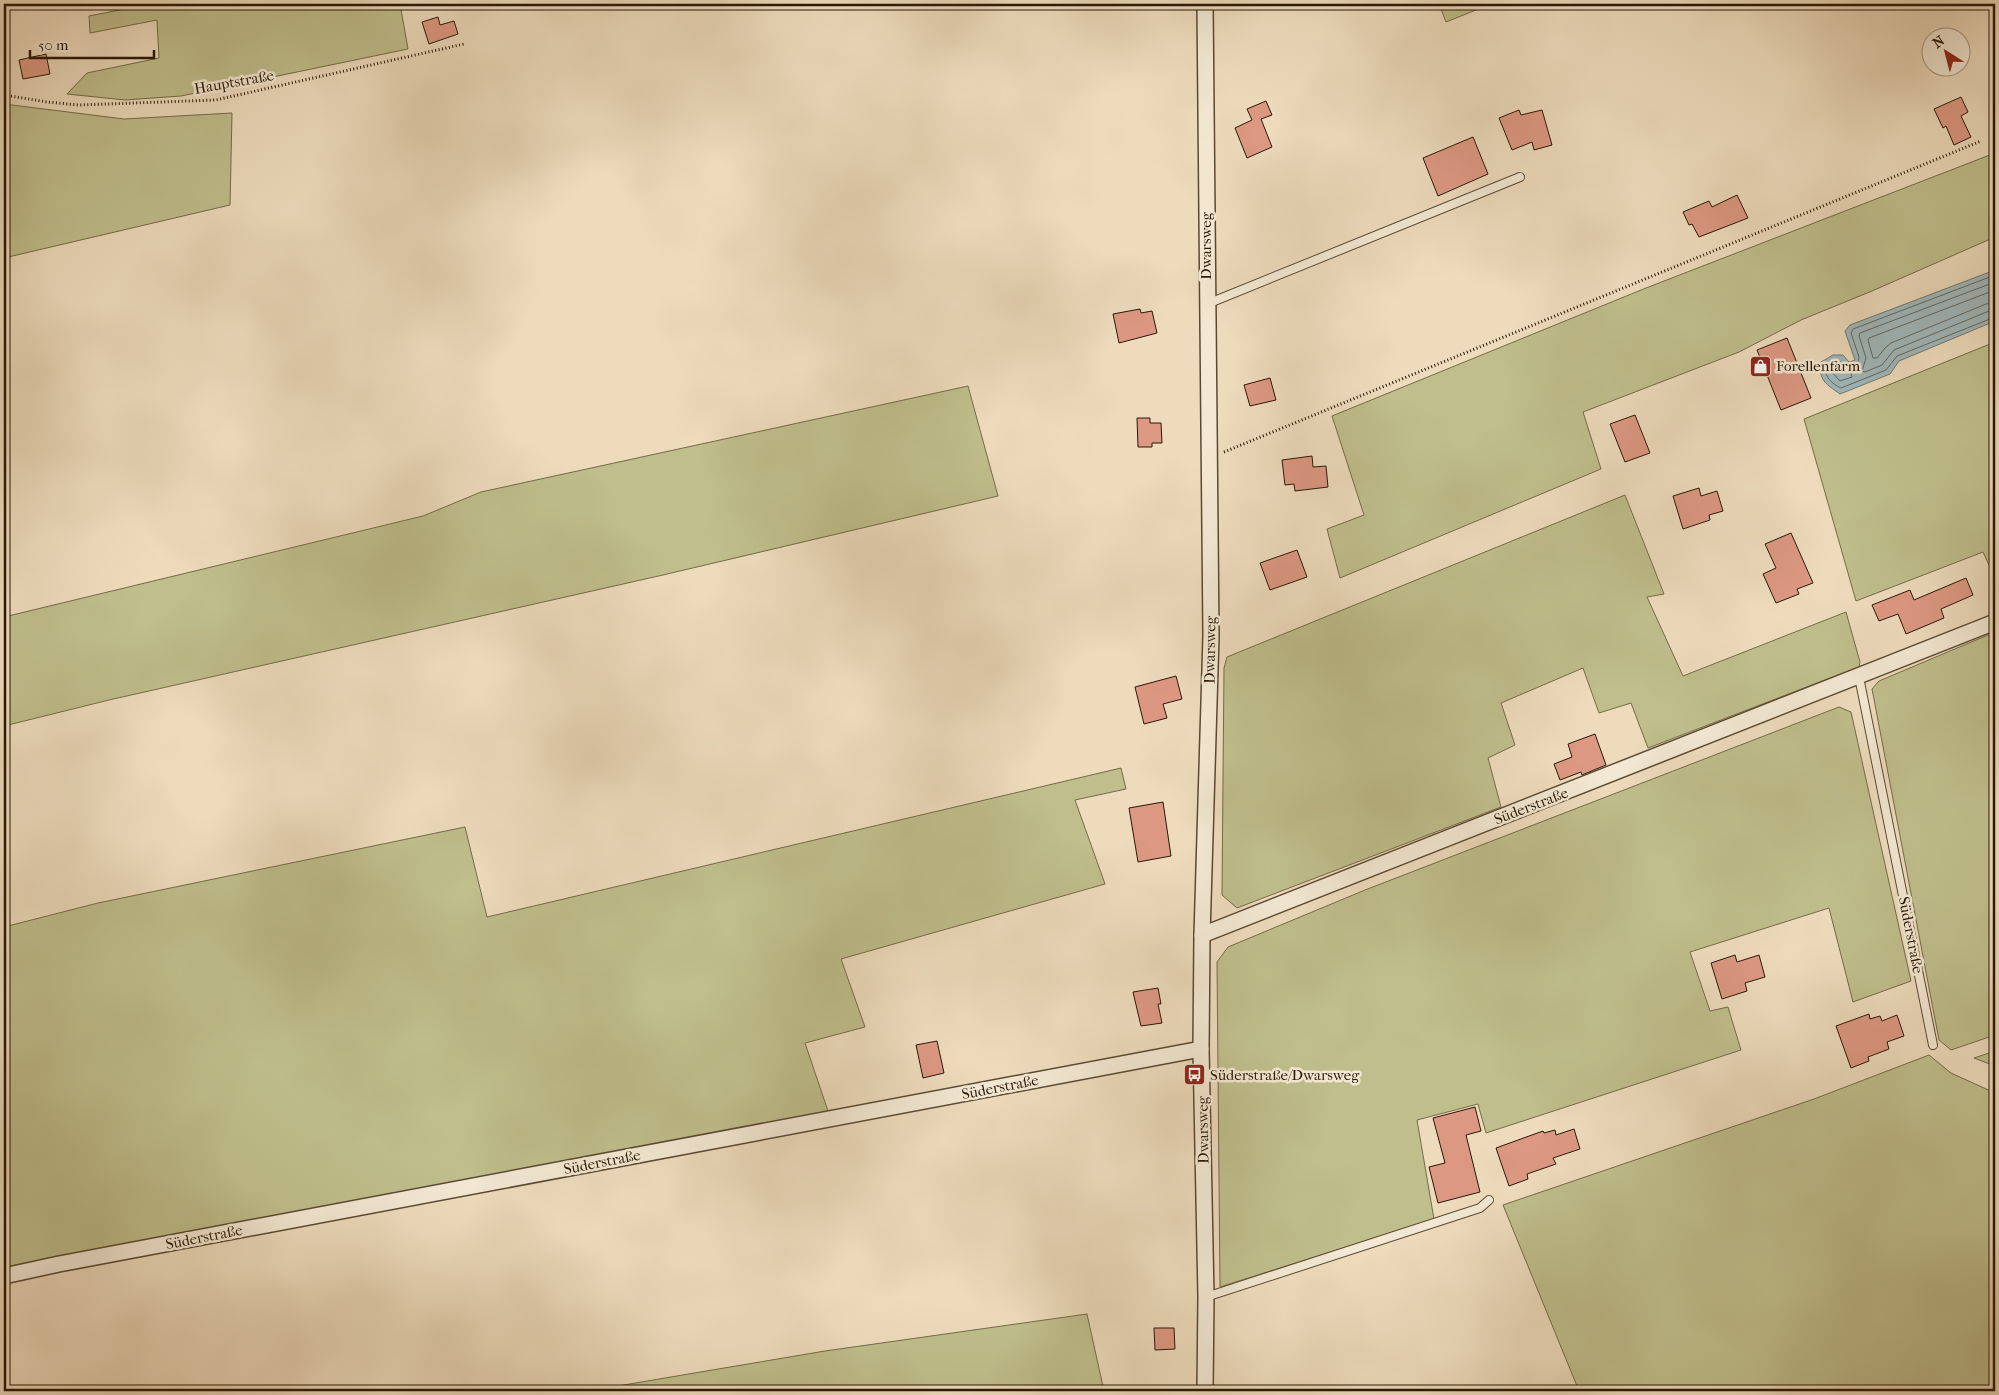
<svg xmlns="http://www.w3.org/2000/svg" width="1999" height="1395" font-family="'IM FELL French Canon',serif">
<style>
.green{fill:#bfbe8c;stroke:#746b48}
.water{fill:#a0b8bd;stroke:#707873}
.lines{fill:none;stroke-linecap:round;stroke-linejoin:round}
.shore{stroke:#646860;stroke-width:1}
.building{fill:#dd9883;stroke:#291804}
.lane-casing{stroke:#5a4932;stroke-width:10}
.street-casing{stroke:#5a4932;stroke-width:18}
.path{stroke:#291804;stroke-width:3;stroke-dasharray:1 2.5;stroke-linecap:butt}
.lane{stroke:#f3e8d3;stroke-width:8}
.street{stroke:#f3e8d3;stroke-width:15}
.labels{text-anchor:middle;stroke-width:5;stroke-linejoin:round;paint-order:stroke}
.street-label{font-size:15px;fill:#291804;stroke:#f3e8d3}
.poi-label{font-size:15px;fill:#291804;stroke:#f3e8d3;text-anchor:start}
</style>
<rect width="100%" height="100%" fill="#eddbbc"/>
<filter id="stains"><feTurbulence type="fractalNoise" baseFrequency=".004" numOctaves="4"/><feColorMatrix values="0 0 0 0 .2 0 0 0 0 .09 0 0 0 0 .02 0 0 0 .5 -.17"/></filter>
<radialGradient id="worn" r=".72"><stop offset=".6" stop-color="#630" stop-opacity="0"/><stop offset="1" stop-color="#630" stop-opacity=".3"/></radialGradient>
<g class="green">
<polygon points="150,4 400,4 408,49 181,96 125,100 67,94 87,73 159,58 157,20 90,33 89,16"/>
<polygon points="1439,4 1491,4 1446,22"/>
<polygon points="4,104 124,119 232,113 230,205 4,258"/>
<polygon points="1995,153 1995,237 1872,291 1801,320 1739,352 1583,412 1601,469 1340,578 1327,529 1364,515 1332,416 1646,288"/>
<polygon points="1995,342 1995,578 1983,552 1856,601 1804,419"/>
<polygon points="968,386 998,496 663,575 109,700 4,726 4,617 423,516 481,492"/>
<polygon points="1625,495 1664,594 1647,597 1683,676 1846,612 1860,662 1859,667 1648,748 1631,703 1599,713 1583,668 1501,703 1515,745 1488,758 1501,807 1237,908 1222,895 1224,668 1227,657"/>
<polygon points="1995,632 1995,1035 1951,1050 1939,1040 1872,689 1879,681"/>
<polygon points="1839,707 1851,712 1911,981 1853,1002 1829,908 1690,952 1710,1011 1728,1007 1741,1050 1486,1133 1478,1104 1417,1120 1434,1219 1220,1287 1217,962 1228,947 1365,890"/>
<polygon points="1121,768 1126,789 1075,800 1105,884 841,959 865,1027 805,1043 829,1114 4,1270 4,927 98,903 465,827 487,917"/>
<polygon points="1995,1051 1995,1066 1974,1058"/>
<polygon points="1929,1055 1951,1073 1995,1093 1995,1391 1579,1391 1503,1205 1814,1099"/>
<polygon points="1087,1314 1104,1391 588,1391 825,1351"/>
</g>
<path class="water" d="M1995,270v51l-96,40 -9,13 -50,20c-14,-10 -22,-14 -19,-32l12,-7h10l6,7 6,-2 -10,-29 5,-6z"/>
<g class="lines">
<g class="shore">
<path d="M1995,275l-142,54 -2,4 8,24 -1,6 -9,4c-12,-5 -9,-11 -23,-2 -3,11 6,19 15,23l45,-18 11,-14 98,-39"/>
<polyline points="1995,282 1860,333 1859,336 1866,358 1862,371 1865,372 1882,365 1894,350 1989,311 1995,310"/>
<polyline points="1995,290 1869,338 1868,340 1873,358 1877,358 1885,348 1891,343 1986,304 1995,303"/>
<polygon points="1837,366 1844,371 1851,373 1852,377 1840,381 1831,371 1832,368"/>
</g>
</g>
<g class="building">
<polygon points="438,17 440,25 454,21 458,34 429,44 422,22"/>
<polygon points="46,54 50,74 23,79 19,60"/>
<polygon points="1961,97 1968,112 1961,116 1971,137 1954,145 1946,126 1943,128 1934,109"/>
<polygon points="1266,101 1272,115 1261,119 1272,147 1247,158 1235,128 1252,120 1247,109"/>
<polygon points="1519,110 1521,115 1542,110 1552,145 1534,150 1532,142 1512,150 1499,118"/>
<polygon points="1473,137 1488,174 1438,196 1423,158"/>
<polygon points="1737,195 1748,218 1699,237 1692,224 1689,225 1683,212 1709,201 1712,207"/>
<polygon points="1140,309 1141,313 1152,311 1157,333 1119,343 1113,314"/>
<polygon points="1787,338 1811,398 1781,410 1757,350"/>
<polygon points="1270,378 1276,400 1250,406 1244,385"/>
<polygon points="1635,415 1650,453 1625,462 1610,424"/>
<polygon points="1137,418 1150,418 1150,423 1161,423 1162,443 1152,443 1152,447 1138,447"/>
<polygon points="1312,456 1313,467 1326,466 1328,487 1295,491 1294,484 1285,485 1282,460"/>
<polygon points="1699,488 1701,496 1717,491 1723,511 1709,515 1710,520 1683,529 1673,496"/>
<polygon points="1791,533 1813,583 1797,589 1799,594 1776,603 1763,574 1776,568 1765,544"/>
<polygon points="1297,550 1307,577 1270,590 1260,563"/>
<polygon points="1966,578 1973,595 1941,609 1944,618 1906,634 1898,614 1879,621 1872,605 1910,590 1914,600"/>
<polygon points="1176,676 1182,699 1163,704 1167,718 1144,724 1135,687"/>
<polygon points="1595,734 1606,765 1582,775 1581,772 1560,780 1554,764 1572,757 1568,744"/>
<polygon points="1163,802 1171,856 1138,862 1129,808"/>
<polygon points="1735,955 1737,962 1759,955 1765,977 1745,983 1747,991 1722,999 1711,963"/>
<polygon points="1158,988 1161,1004 1158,1004 1162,1023 1141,1026 1133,992"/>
<polygon points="1869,1014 1870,1019 1880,1016 1882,1021 1897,1015 1904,1036 1887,1042 1889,1049 1868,1057 1869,1061 1851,1068 1836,1026"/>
<polygon points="937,1041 944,1073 923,1078 916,1045"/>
<polygon points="1475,1107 1481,1131 1466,1135 1480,1192 1438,1203 1429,1167 1445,1163 1433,1118"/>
<polygon points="1574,1129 1580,1149 1553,1158 1556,1164 1527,1174 1528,1179 1509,1186 1496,1148 1543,1131 1544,1133 1555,1130 1556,1135"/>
<polygon points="1154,1328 1174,1328 1175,1349 1155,1350"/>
</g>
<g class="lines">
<defs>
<g id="lane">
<polyline points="1207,304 1520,177"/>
<polyline points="1859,677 1933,1045"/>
<polyline points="1206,1297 1480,1208 1489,1200"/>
</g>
<g id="street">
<polyline points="1205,4 1211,636 1202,935 1201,1049 1206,1297 1205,1391"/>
<polyline points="1202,935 1995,622"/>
<polyline points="4,1276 59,1264 1201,1049"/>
</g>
</defs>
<use href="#lane" class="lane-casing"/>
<use href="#street" class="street-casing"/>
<g class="path">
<polyline points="4,95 47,102 79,105 216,100 464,44"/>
<polyline points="1224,452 1981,141"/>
</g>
<use href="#lane" class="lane"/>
<use href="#street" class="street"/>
</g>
<defs>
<symbol id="shop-square" viewBox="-11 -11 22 22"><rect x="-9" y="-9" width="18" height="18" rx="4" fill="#8f2418" stroke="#f3e8d3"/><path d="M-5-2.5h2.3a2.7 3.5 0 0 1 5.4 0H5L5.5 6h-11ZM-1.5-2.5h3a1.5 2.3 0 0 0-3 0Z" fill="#fff"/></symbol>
<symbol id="bus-square" viewBox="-11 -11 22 22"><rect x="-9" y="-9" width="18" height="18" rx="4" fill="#8f2418" stroke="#f3e8d3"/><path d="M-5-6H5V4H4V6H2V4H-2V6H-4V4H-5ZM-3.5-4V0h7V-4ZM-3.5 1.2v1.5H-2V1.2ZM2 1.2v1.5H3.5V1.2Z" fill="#fff"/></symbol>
</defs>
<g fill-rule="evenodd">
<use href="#shop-square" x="1748" y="354" width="25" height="25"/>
<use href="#bus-square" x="1182" y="1062" width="25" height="25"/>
</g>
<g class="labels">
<g class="street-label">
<text transform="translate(234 82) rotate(-10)" y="5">Hauptstraße</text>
<text transform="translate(1206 246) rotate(-90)" y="5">Dwarsweg</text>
<text transform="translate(1210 650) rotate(-89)" y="5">Dwarsweg</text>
<text transform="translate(1531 806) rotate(-21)" y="5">Süderstraße</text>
<text transform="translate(1911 935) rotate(79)" y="5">Süderstraße</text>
<text transform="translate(1000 1087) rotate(-11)" y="5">Süderstraße</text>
<text transform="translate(1203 1130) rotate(-91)" y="5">Dwarsweg</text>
<text transform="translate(602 1162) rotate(-11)" y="5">Süderstraße</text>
<text transform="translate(204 1237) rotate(-11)" y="5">Süderstraße</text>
</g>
<g class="poi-label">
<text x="1776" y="371">Forellenfarm</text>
<text x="1210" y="1080">Süderstraße/Dwarsweg</text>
</g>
</g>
<rect width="1999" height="1395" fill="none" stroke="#eddbbc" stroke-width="20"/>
<rect x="5" y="5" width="1989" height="1385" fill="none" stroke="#291804" stroke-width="2.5"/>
<rect x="10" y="10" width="1979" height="1375" fill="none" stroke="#291804"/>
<g transform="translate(1946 52) rotate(324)"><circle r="24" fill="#f3e8d3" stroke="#a29580"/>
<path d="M0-4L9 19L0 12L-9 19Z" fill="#8f2418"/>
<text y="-8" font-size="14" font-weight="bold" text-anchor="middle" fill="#291804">N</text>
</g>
<path d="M30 50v8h124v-8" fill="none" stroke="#291804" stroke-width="2.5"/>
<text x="38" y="50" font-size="15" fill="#291804" stroke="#f3e8d3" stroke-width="4" paint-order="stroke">50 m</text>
<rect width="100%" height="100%" filter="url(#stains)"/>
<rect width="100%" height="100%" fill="url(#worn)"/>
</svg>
